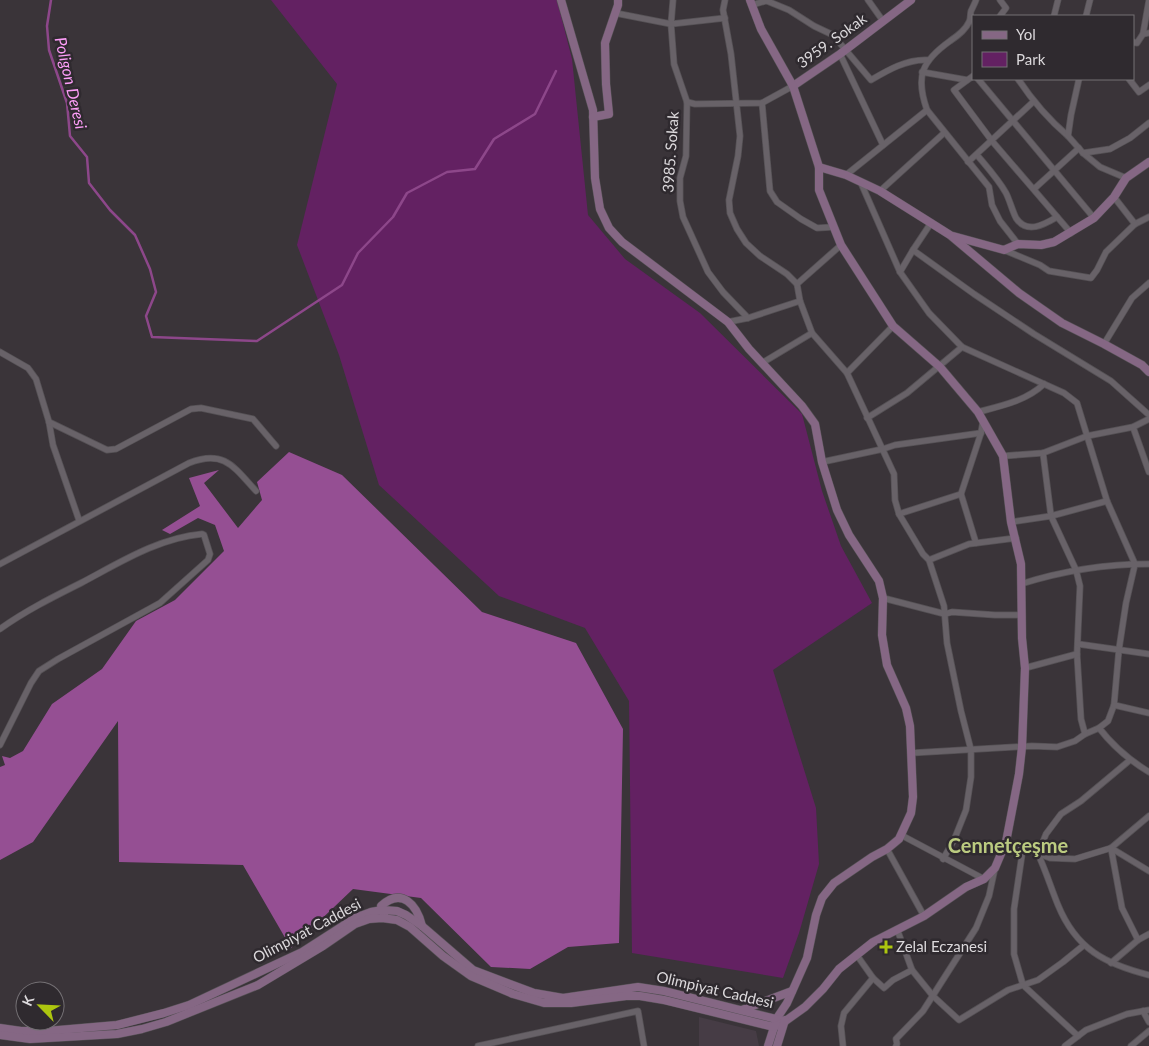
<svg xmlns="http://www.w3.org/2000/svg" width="1149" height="1046" font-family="Lato,sans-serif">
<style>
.built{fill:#463c45}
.green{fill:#632162}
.forest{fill:#954f93}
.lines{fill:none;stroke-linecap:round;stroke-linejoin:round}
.stream{stroke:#8d478a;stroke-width:2.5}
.street-casing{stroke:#555155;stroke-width:7}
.secondary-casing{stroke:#555155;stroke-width:9}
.street{stroke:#686268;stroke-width:5.5}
.secondary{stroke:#856784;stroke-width:8}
.poi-dot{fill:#adc60f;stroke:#2f2a2f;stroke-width:2}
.labels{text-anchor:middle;stroke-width:5;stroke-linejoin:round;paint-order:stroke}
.street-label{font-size:15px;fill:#dcd9dc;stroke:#2f2a2f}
.poi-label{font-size:15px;fill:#dcd9dc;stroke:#2f2a2f;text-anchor:start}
.water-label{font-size:16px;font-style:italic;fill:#fd9ef8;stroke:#2f2a2f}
.district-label{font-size:20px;font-weight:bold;fill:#bbcb80;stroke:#2f2a2f}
</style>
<rect width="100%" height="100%" fill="#3a3439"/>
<polygon class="built" points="699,1017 756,1031 759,1046 699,1046"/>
<polygon class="green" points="271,0 557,0 572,59 588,215 625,259 700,313 802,414 822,491 841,546 872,603 773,670 816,808 819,864 799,933 783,978 632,953 629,701 585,628 499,596 379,485 339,355 297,245 337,84"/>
<polygon class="forest" points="289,452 342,475 482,612 576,643 623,729 619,943 568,947 530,969 491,967 421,898 353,889 291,948 243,865 119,862 118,721 33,842 0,860 0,767 5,765 2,756 10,758 23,751 52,704 102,669 136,621 175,600 224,551 215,525 198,518 170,534 162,530 200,506 189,478 219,470 204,483 238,528 262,500 257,482"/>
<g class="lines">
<polyline class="stream" points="51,0 47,26 49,50 67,103 70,136 87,157 89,183 110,210 135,235 150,269 156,292 146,316 152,337 257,341 342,285 358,253 393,217 407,193 447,172 475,169 494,139 535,114 556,71"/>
<defs>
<g id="street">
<polyline points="673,0 671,24 674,64 687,102 686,156 680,178 680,201 683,217 708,272 723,292 748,318"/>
<polyline points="725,0 723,10 731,54 740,136 738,156 729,200 730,213 737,229 746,243 760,256 787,274 797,284 800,301 812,333 847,373 894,474 895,500 899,514 923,554 929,560 944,606 947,643 961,711 971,750 971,777 966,810 954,840 943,859"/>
<polyline points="868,0 883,21"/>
<path d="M976,0c-1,3 -3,7 -5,11 -1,3 0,8 -2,11 -3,7 -13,15 -19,19 -28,20 -35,35 -23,69l62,77 3,18 8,16 18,23"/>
<path d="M767,1l22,9 25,16 19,9 38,45c17,-10 36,-21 56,-20"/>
<polyline points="752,5 769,0"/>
<polyline points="615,13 671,24 725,18"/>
<polyline points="1000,16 1006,8 1000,0"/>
<polyline points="1054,16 1058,0"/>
<polyline points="1086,16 1090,0"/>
<polyline points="1143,34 1149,0"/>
<polyline points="1133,42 1137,43 1143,34 1149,33"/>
<polyline points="840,54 883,145"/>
<polyline points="922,72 967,80"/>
<polyline points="973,76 954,90 992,141 1071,233"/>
<polyline points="978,79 1094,218"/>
<path d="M1018,79c14,21 30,40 50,57"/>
<polyline points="1079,79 1071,115 1068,136 1083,153 1100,167 1126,178"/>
<polyline points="1129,79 1139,92 1149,85"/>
<polyline points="687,102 695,104 762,103 793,86"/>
<polyline points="762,103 770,191 777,202 801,219 817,228 834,227"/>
<polyline points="1083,153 1110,149 1130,138 1149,123"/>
<path d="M977,155c10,12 21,24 29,38 4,8 6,17 10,25 11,17 29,6 41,-1"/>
<polyline points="968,162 1033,102"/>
<polyline points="846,175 927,110"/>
<polyline points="861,183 900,272 929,313 962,347 1064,393 1077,403 1107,501 1135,564 1126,603 1119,649 1114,705 1108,721 1099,728 1085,734 1075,741 1057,747 1032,746 911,753"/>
<polyline points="1034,189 1079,148"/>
<polyline points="880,191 944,133"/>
<polyline points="1114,197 1135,224 1149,217"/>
<polyline points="913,250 974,294 1034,334 1111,381 1149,415"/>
<polyline points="1004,250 1040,265 1049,271 1091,278 1097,270 1106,252 1135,224"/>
<polyline points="900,272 913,250 931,223"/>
<polyline points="797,284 841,245"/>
<polyline points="728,322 748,318 800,301"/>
<polyline points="1104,344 1132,298 1149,283"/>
<polyline points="0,352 28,368 36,379 49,422 53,445 79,520"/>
<polyline points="762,363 812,333"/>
<polyline points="847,373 893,326"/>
<path d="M978,412c23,-6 48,-11 66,-28"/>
<polyline points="867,418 907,393 962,347"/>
<polyline points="49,422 107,450 116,449 191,409 201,408 253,419 276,446"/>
<polyline points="1133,427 1149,472"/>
<polyline points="1043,453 1051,516 1076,570 1080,586 1077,654 1081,719 1085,734"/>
<polyline points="1003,456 1043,453 1087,436 1133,427 1149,419"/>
<polyline points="822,462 883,449 895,445 981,433"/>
<polyline points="899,514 961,494"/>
<polyline points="1011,522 1051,516 1107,501"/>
<polyline points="976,543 961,494 981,433 983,421"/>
<polyline points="929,560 969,544 1016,538"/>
<path d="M0,564l189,-101c35,-14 45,4 67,28"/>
<path d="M1021,584c41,-13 84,-20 128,-20"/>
<polyline points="883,598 945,614 952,612 995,615 1021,615"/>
<path d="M0,629c25,-18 53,-32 81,-46 38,-20 77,-45 121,-49l2,1 6,19 -2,6 -48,43 -102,56 -19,12 -8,12 -31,62"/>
<polyline points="1078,644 1149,654"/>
<polyline points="1025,668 1077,654"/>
<polyline points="1114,705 1149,713"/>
<path d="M1099,728c14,18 30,32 50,44"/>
<path d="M1130,760l-49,41 -20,13 -15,20 -8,20c8,17 13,34 20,51 18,44 47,59 91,70"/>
<polyline points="901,835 984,879"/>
<polyline points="1006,842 1050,858 1075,859 1111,848 1149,816"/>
<polyline points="1023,848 1014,909 1014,954 1023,985 1078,1036"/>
<polyline points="887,849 924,916"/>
<polyline points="897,929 912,970 933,996 959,1020 1008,990 1038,980 1063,962 1084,945"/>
<polyline points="1138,940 1122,908 1111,848 1149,871"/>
<polyline points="1111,963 1138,940 1149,934"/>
<polyline points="873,978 884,988 893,980 912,970"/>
<polyline points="1143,1011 1149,1022"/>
<polyline points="478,1046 638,1011 644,1046"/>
<polyline points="843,1046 841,1026 844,1013 873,978 856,954"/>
<polyline points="896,1046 897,1044 896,1039 923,1011 976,928 989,896 995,868"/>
<polyline points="1065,1046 1086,1030 1127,1014 1149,1010"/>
<polyline points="1131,1046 1149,1031"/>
</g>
<g id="secondary">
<polyline points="561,0 593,110 595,178 600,209 609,228 622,242 728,322 749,349 802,406 815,424 822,462 837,510 849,535 879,581 883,598 882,635 887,665 906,708 910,726 913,797 911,813 899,839 887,849 872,857 834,883 822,898 816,915 807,958 787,1003 777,1018 768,1046"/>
<polyline points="793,86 840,54 911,0"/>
<polyline points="593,117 609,114 606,84 605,43 618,5 618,0"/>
<polyline points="819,167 846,175 880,191 931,223 950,235 1019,293 1062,323 1104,344 1142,365 1149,372"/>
<polyline points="953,236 1004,250 1018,244 1041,245 1054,242 1094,218 1114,197 1126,178 1149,162"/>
<path d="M384,914l-3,-8c21,-19 36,-1 41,20"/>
<polyline points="742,1010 792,991"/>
<polyline points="0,1028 21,1031 47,1031 117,1025 164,1013 189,1005 302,952 355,918 371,912 382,910 397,911 406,915 422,926 473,970 534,993 563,998 638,987 664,991 780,1020"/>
<polyline points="0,1035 30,1039 117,1034 142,1029 166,1022 258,985 323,946 355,924 369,919 382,918 397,920 410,927 443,956 471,976 513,994 544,1003 571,1003 626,996 640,996 664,1000 774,1027 784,1022 805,1007 823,989 839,969 873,942 924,916 966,887 984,879 995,868 1006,842 1019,774 1022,747 1025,668 1022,638 1021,564 1011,522 1003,456 978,412 940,367 893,326 841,245 819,190 819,167 793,86 761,29 750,0"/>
<polyline points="777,1046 785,1020"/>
</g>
</defs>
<use href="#street" class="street-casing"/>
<use href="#secondary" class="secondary-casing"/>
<use href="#street" class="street"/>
<use href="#secondary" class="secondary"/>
</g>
<path class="poi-dot" d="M883.5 939.5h5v5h5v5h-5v5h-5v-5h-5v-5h5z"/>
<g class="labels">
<g class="street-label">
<text transform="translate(832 41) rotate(-36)" y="5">3959. Sokak</text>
<text transform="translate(671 152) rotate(-86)" y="5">3985. Sokak</text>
<text transform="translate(307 931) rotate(-28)" y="5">Olimpiyat Caddesi</text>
<text transform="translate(715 990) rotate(13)" y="5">Olimpiyat Caddesi</text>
</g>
<g class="poi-label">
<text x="896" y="952">Zelal Eczanesi</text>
</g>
<g class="water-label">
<text transform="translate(71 83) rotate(77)" y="6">Poligon Deresi</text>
</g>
<g class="district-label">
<text x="1008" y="853">Cennetçeşme</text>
</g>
</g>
<rect x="972" y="15" width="162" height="65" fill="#2f2a2f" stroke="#747074"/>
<rect x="982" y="31" width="25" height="8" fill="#856784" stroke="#747074"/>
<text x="1016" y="40" font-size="15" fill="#dcd9dc">Yol</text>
<rect x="982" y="52" width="25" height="15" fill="#632162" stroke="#747074"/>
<text x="1016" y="65" font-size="15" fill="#dcd9dc">Park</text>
<g transform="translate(40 1006) rotate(294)"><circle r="24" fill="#2f2a2f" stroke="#747074"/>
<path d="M0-4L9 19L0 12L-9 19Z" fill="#adc60f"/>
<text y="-8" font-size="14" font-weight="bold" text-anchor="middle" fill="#dcd9dc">K</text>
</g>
</svg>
